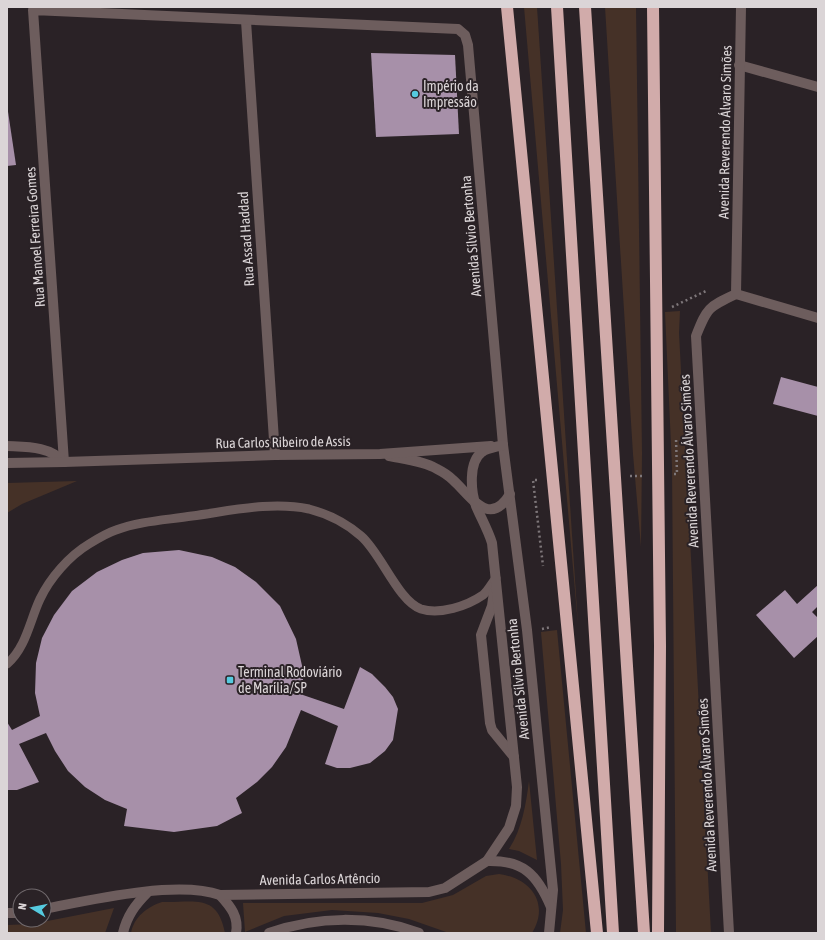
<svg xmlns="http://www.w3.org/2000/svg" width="825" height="940" font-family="'Asap Condensed',sans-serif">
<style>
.green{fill:#453127}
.building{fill:#a790a9}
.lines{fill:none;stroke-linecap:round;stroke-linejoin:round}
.path{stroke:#7e777a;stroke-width:2.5;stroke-dasharray:2 3;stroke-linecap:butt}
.service{stroke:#6d5d5d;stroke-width:9}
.minor{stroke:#6d5d5d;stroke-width:10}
.tertiary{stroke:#6d5d5d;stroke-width:10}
.motorway{stroke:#d1abaa;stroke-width:12}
.poi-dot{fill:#55cadf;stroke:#2a2226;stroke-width:1.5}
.labels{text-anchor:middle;stroke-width:4;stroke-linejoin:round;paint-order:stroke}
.poi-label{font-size:14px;fill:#dbd5d7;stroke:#2a2226;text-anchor:start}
.street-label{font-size:14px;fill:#dbd5d7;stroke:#2a2226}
</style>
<rect width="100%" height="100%" fill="#2a2226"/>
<g class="green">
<polygon points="524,7 537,7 578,625"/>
<polygon points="605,7 636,7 642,453 641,547 633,454"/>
<polygon points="680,311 679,333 711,933 676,933 672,467 665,312"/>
<polygon points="77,481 22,504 7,513 7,483"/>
<polygon points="557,630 586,933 560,933 563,910 561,864 541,632"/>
<path d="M529,781l8,79 -18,-9 -10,-2c13,-20 17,-45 20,-68z"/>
<path d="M499,874c32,4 51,30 33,59h-83l-40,-14 -31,-6 -46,-3 -48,6 -39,16 -2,-29h179l31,-8 33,-19z"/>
<path d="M162,902c33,1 55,-9 63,31h-94c3,-16 16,-26 31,-31z"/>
<polygon points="114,908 105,933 7,933 7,925 32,924"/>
</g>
<g class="building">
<polygon points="371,53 455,55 459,134 376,137"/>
<polygon points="7,105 16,165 7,166"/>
<polygon points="781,377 818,387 818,416 773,404"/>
<polygon points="179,550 212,557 235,567 256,582 280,606 296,639 303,670 303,695 344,709 360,667 372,674 385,687 393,697 398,709 393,740 385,751 370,763 350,768 337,768 325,764 338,726 301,710 286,747 272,767 257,782 236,798 242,813 217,826 174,832 124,826 127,809 105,800 85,787 68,771 55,751 46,733 19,744 39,782 17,790 7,790 7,722 12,730 40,716 35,693 36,663 42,638 54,615 72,591 97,572 122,560 143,553"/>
<polygon points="818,585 818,606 812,612 818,618 818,636 794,658 756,615 785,590 797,604"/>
</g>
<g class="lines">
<g class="path">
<polyline points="672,307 706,291"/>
<polyline points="674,474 677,474 676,438"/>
<polyline points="630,476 643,476"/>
<polyline points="537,480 533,480 543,566"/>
<polyline points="542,629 551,627"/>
</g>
<path class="service" d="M7,664c19,-16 23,-44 33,-65 10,-21 29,-43 49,-55 8,-5 18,-11 27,-14 24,-9 51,-10 76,-14 38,-5 79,-15 117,-7 19,5 37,14 52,27 20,17 37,65 60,73 19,6 46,-3 62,-14 5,-4 9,-12 13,-17"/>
<g class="minor">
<polyline points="246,21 275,455"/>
<polyline points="739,65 818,87"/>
<polyline points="736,294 818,318"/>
<polyline points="64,462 33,10 458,29 465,35 468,45 503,445"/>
<path d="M729,933l-33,-597c11,-28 12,-29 40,-42l5,-287"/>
</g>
<g class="tertiary">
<polyline points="503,445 527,630 553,890 549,933"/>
<path d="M7,446c21,1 42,0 57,16"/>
<path d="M389,456c15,3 35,5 48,13 6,3 12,7 16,11 17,15 36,49 57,14"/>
<polyline points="7,463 64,462 275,455 380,454 491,446"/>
<polyline points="494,592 492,606 481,635 490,723 492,730 514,757"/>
<path d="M487,861c36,-1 50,13 64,46"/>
<path d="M220,895c11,12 19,22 16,38"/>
<path d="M44,909c46,-9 133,-29 176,-14l209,-3 16,-4 42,-27 22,-33 7,-22 1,-19 -25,-244c-4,-13 -11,-25 -16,-37 -5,-14 -8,-44 6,-54 5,-4 15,-5 21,-7"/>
<polyline points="7,913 20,913"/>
<path d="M123,933c4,-17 12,-28 24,-40"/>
<path d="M269,933c48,-17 102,-18 150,0"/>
</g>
<g class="motorway">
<polyline points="507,7 597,933"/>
<polyline points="557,7 613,933"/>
<polyline points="585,7 644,933"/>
<polyline points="653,7 660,646 658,933"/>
</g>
</g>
<g class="poi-dot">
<circle cx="415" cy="94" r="4"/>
<rect x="226" y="676" width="8" height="8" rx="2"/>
</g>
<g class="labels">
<g class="poi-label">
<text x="423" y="91">Império da<tspan x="423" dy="16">Impressão</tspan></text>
<text x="238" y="677">Terminal Rodoviário<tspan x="238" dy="16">de Marília/SP</tspan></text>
</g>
<g class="street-label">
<text transform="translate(725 132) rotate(-89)" y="5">Avenida Reverendo Álvaro Simões</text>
<text transform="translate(471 236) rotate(-95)" y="5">Avenida Sílvio Bertonha</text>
<text transform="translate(35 237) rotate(-94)" y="5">Rua Manoel Ferreira Gomes</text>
<text transform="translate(246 239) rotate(-94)" y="5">Rua Assad Haddad</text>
<text transform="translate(283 442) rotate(-1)" y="5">Rua Carlos Ribeiro de Assis</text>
<text transform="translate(689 461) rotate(-93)" y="5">Avenida Reverendo Álvaro Simões</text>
<text transform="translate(518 679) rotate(-96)" y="5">Avenida Sílvio Bertonha</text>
<text transform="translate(707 785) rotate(-93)" y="5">Avenida Reverendo Álvaro Simões</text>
<text transform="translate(320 879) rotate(-1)" y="5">Avenida Carlos Artêncio</text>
</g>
</g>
<rect width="825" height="940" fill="none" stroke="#dbd5d7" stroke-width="16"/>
<g transform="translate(32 908) rotate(280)"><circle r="19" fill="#2a2226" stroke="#716a6d"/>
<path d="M0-3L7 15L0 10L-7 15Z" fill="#55cadf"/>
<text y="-6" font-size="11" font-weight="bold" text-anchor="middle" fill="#dbd5d7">N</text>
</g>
</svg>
